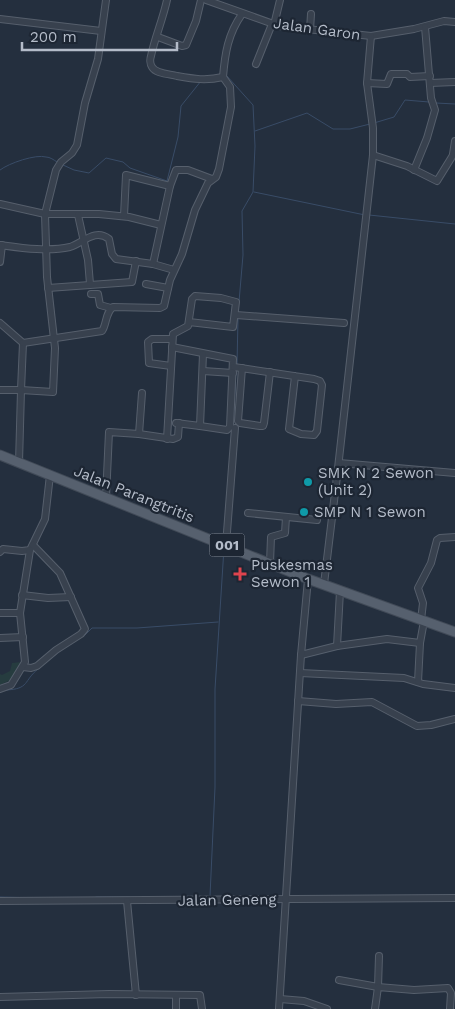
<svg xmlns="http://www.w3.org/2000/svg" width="455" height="1009" font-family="'Work Sans',sans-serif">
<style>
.green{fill:#263c3f}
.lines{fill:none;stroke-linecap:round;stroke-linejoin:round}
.stream{stroke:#394c67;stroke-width:1}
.minor-casing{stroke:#565f6c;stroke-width:8}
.major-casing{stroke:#414a57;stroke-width:11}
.minor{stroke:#38414e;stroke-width:6}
.major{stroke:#56606e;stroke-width:9}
.culture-dot{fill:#0f9aa8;stroke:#1d2633;stroke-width:2}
.health-dot{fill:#e0444e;stroke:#1d2633;stroke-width:2}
.labels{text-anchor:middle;stroke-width:4.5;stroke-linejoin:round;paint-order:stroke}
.shield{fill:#1d2633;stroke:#878f9c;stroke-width:1}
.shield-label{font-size:14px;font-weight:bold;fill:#b4bcc9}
.street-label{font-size:15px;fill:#b4bcc9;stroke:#1d2633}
.poi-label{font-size:15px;fill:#b4bcc9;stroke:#1d2633;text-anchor:start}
</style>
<rect width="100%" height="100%" fill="#242f3e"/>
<polygon class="green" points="21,662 21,665 13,679 0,685 0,674 2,675 10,671 12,663"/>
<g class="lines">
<g class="stream">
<polyline points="226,75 253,105 255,146 253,192 242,211 243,255 239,302"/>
<polyline points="436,103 455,104"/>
<polyline points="374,123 394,117 405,100 429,102"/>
<polyline points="255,131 307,113 333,129 350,129 370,124"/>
<polyline points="63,165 74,170 89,173 106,158 123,162 130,168 167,181 178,137 181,106 201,81"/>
<path d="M0,170c9,-7 36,-16 46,-13 4,0 8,3 11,5"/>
<polyline points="254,192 365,215"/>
<polyline points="369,215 455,224"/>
<polyline points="237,365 238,319"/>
<polyline points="234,410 236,371"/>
<polyline points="85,635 92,628 137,628 218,622"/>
<path d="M6,690c24,-1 17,-9 32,-21"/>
<polyline points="0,897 39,898"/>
<polyline points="96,897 129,897"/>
<polyline points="203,897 210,896 215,787 215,689 224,548"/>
</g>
<defs>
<g id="minor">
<path d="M167,0c-4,19 -12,37 -16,56 -1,3 -1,8 1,11 4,7 18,7 25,9 17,3 29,5 46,1"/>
<polyline points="206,0 279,26 371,36 414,29 444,21 455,22"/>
<polyline points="0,19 101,31"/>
<polyline points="274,25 280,0"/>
<polyline points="310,30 311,14"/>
<polyline points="158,37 182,46 186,45 196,21 201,0"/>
<polyline points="256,64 272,24"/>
<polyline points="367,83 387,84 391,74 407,74 410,77 430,76"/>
<polyline points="430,83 455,82"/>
<polyline points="453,154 455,141"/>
<polyline points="373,155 407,166 437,181 453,155 455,154"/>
<polyline points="414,170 427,138 435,110 431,98 425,27"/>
<polyline points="0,204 45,214 99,214 129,217 161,225"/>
<polyline points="78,215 88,260 90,284"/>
<polyline points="124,216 126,175 170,186"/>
<path d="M0,245c22,3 48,7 70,2 13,-4 25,-19 39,-8l3,15 4,5 37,5 21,6"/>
<polyline points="0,262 2,245"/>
<polyline points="153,264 170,186 176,170 188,170 212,179"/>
<polyline points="146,284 168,288"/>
<polyline points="48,288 132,282 136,261"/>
<polyline points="91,294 98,294 100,305 111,308"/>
<polyline points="236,315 344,323"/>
<polyline points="0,323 23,343 21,390 53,392 55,348 47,277 45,214 56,170 61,162 72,153 77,145 85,103 98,59 106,0"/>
<path d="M23,343l79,-12c5,-7 3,-18 11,-24l47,1 4,-2 6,-26 12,-26 13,-44 13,-27 8,-6 3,-8 12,-62 -1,-20 -7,-10c2,-24 5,-43 19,-63"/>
<polyline points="172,347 233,359 230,427 227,430 200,426"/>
<polyline points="171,366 149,363 148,342 152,339 172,339"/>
<polyline points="234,367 314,379 320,381 322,385 317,431 314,435 301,434 289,429 295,376"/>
<polyline points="242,368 238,421 240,423 260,426 263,426 264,423 270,372"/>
<polyline points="203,371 233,373"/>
<polyline points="0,390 21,390 19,463"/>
<polyline points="176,423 200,426 203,354"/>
<polyline points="139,434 142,393"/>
<polyline points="167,439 173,334 188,326 192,299 195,296 221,298 236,302 233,327 189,322"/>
<polyline points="339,463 455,473"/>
<polyline points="106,497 109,432 139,434 173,439 178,437 179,423"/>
<polyline points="248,513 317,520"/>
<polyline points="226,545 235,428"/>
<polyline points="0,552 3,549 22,551 30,550 45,519 50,475"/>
<polyline points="270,563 271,537 285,533 286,517"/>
<polyline points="324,584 338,468 373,155 373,128 367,83 371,36"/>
<polyline points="22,595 48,598 71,597"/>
<polyline points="0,613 20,613"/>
<polyline points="421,620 423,603 418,588 431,563 437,540 440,538 455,537"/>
<polyline points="0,638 23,637"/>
<polyline points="337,646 340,591"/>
<polyline points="301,655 337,646 387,639 420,643"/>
<polyline points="23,667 31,668 37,666 56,650 81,634 85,629 60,573 33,545"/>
<polyline points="300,673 404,678 423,684 455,688"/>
<polyline points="418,682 420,643 424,621"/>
<polyline points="0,689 11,685 25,662 20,613 30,550"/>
<polyline points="298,701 336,704 372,702 417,726 431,725 455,719"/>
<polyline points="0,901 455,898"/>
<polyline points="127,901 136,995"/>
<polyline points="339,980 378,987 379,956"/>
<polyline points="176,996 176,1009"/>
<polyline points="0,997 109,994 200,995 202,1009"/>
<polyline points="280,999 304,1001 327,1009"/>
<polyline points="279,1009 301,655 308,579"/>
<polyline points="375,1009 378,987 414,990 448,988 451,993 450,1009"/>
</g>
<polyline id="major" points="0,455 308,579 455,632"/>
</defs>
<use href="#minor" class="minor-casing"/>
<use href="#major" class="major-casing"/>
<use href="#minor" class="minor"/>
<use href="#major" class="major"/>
</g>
<g class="culture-dot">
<circle cx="308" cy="482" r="5"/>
<circle cx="304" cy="512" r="5"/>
</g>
<path class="health-dot" d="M237.5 566.5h5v5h5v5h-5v5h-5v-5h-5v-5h5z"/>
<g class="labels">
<rect class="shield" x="209.5" y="533.5" width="35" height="23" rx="4"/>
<g class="shield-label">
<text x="227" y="550">001</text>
</g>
<g class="street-label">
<text transform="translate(317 29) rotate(8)" y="5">Jalan Garon</text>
<text transform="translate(134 494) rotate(22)" y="5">Jalan Parangtritis</text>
<text transform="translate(227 900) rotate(-1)" y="5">Jalan Geneng</text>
</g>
<g class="poi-label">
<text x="318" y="478">SMK N 2 Sewon<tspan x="318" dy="17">(Unit 2)</tspan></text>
<text x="314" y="517">SMP N 1 Sewon</text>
<text x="251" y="570">Puskesmas<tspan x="251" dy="17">Sewon 1</tspan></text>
</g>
</g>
<path d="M22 42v8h155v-8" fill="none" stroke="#b4bcc9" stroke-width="2.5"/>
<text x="30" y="42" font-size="15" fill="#b4bcc9" stroke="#1d2633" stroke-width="4" paint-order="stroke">200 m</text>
</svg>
